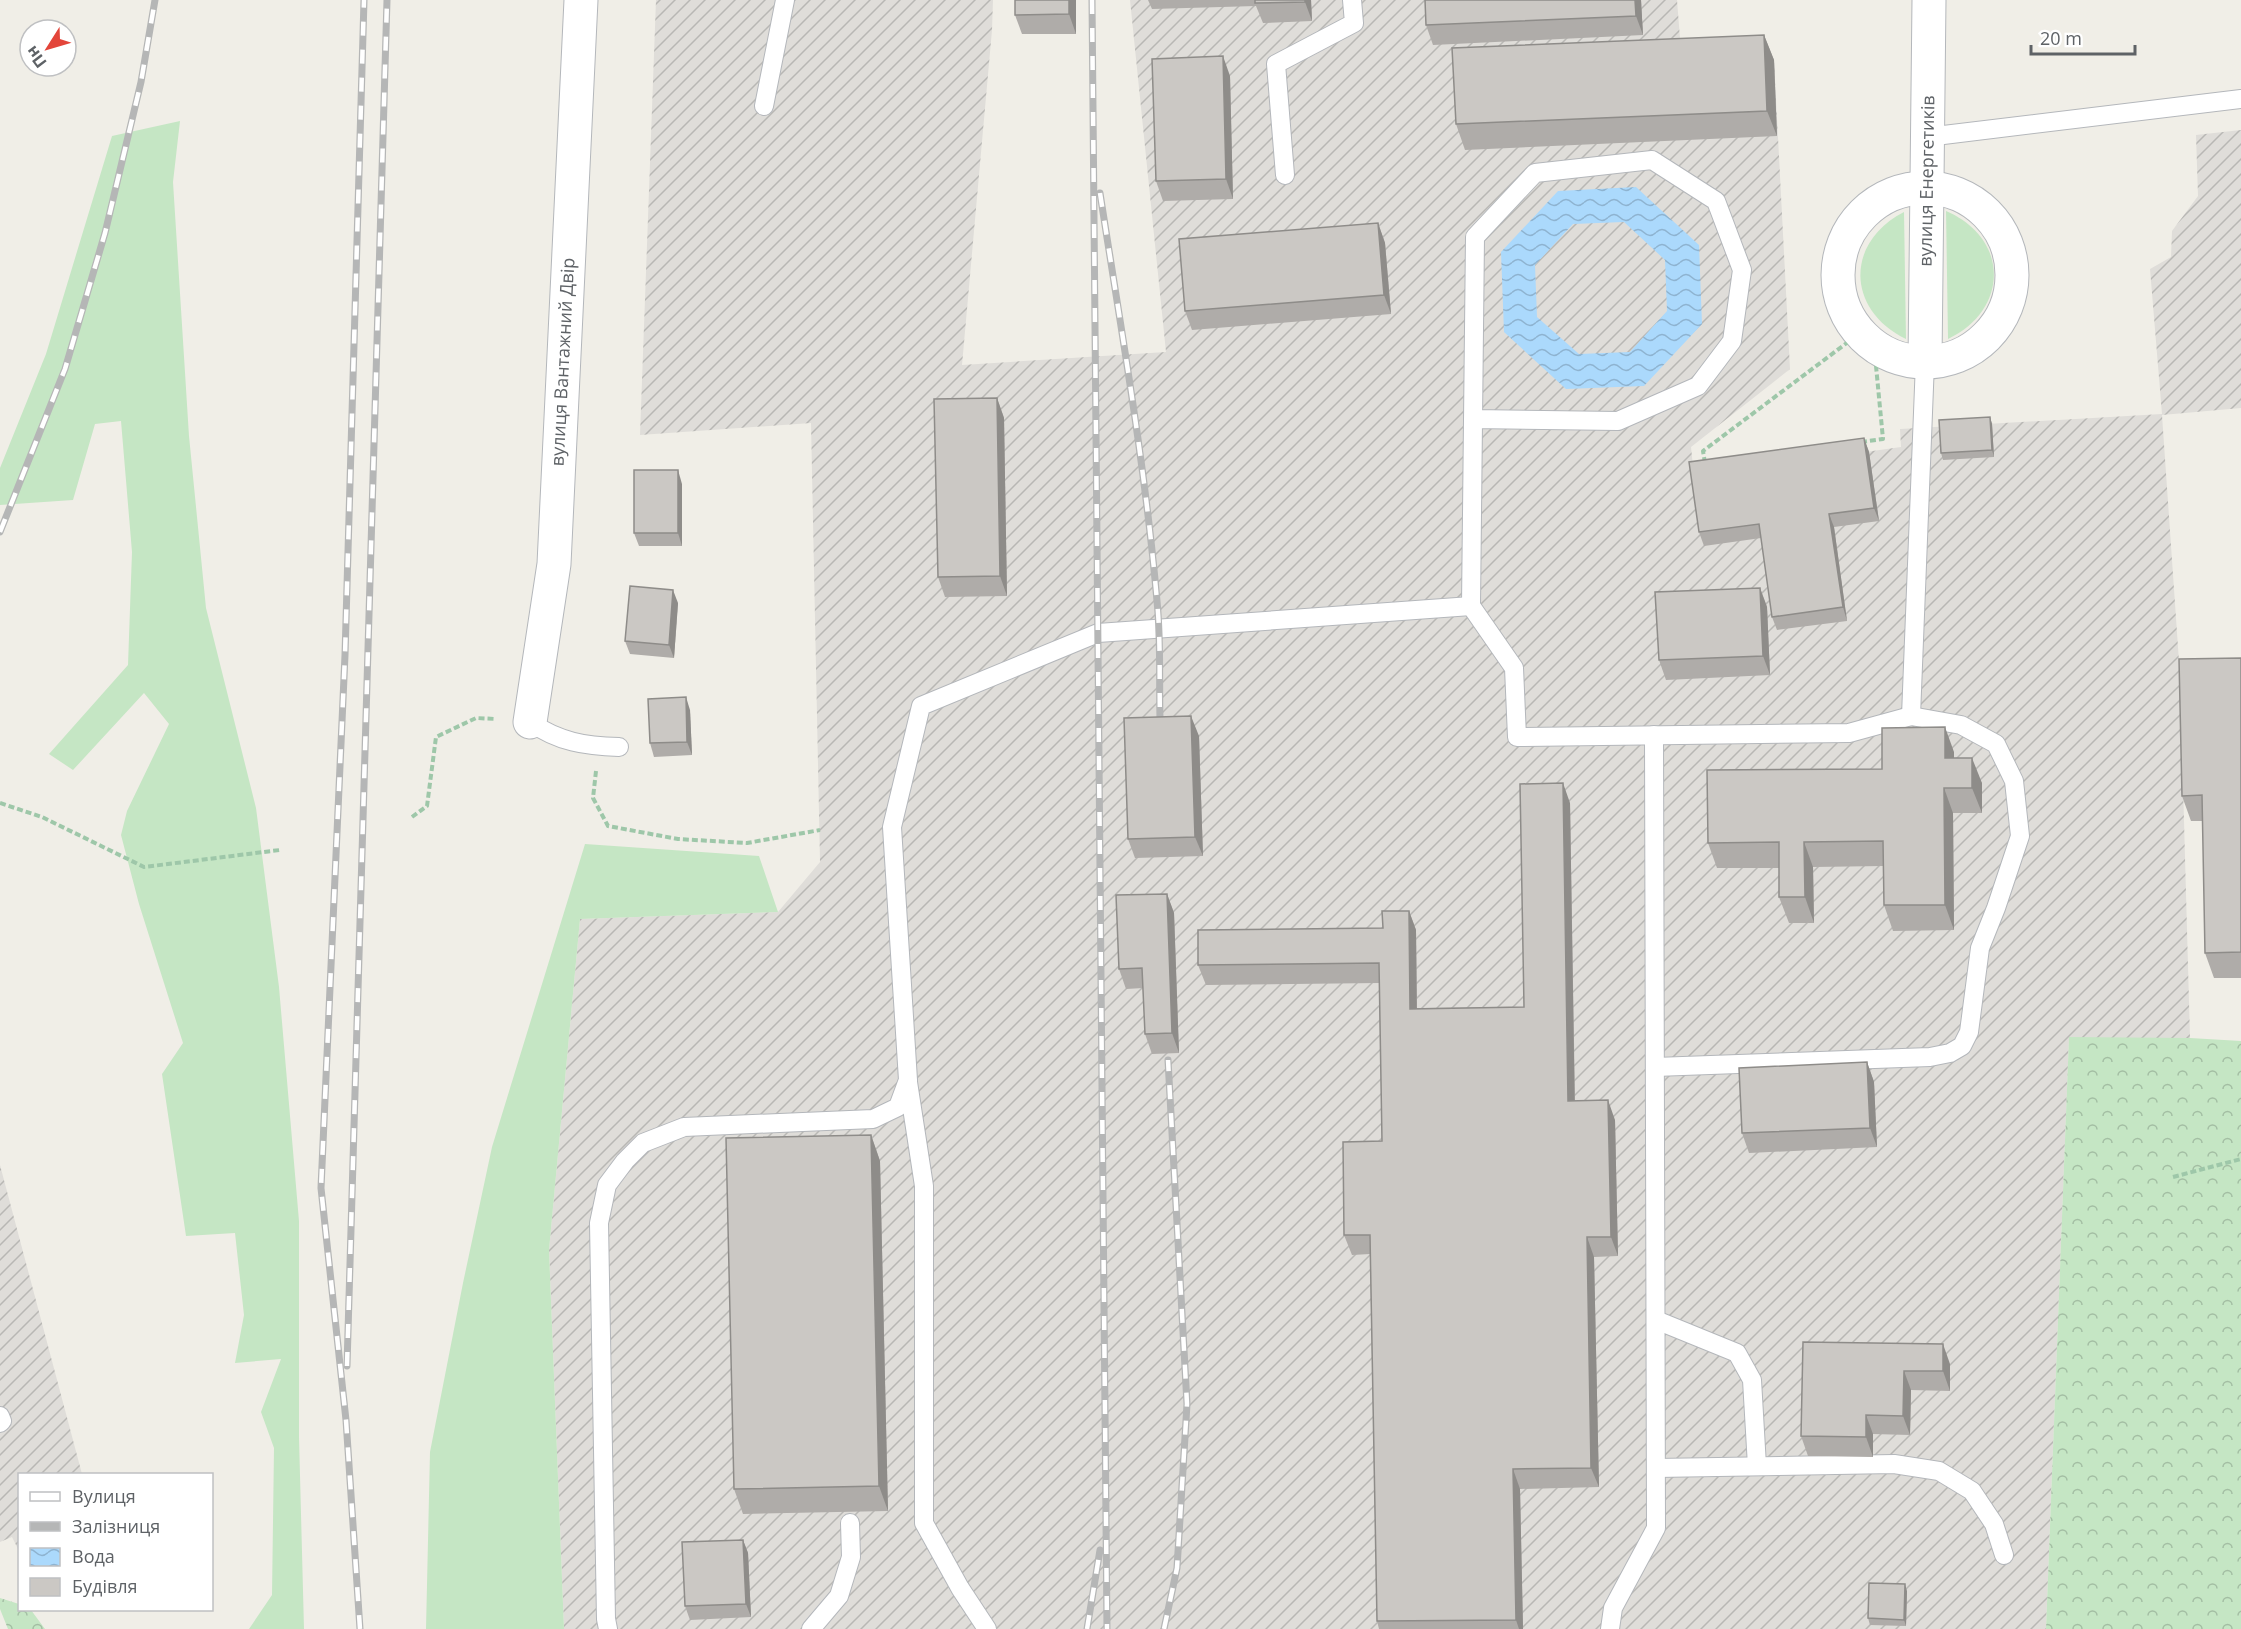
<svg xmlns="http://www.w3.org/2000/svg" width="2241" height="1629" font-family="'Open Sans',sans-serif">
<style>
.industrial{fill:url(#industrial-furrows)}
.grass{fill:#c5e6c4}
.forest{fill:url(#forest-crowns)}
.water{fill:url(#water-waves);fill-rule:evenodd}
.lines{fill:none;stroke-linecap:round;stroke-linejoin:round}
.service-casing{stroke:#b4b7bb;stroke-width:20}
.minor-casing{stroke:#b4b7bb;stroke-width:35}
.path{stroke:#9ec7a9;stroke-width:4;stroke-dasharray:6 3;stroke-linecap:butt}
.service{stroke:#fff;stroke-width:18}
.minor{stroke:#fff;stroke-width:33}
.rail-casing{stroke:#b5b6b6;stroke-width:7}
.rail{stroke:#fff;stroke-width:4.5;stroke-dasharray:14;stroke-linecap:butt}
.wall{fill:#afaca9}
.shaded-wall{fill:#8e8c89}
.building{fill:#cbc8c4;stroke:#8e8c89;stroke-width:1.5}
.labels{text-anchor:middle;stroke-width:5;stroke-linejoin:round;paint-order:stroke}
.street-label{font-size:18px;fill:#5e6266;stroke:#fff}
</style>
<defs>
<pattern id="industrial-furrows" width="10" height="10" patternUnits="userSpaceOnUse" patternTransform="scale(1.5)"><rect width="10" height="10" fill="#dfddd9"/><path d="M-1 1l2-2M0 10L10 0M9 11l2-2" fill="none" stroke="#b8b7b4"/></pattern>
<pattern id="forest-crowns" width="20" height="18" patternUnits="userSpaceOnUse" patternTransform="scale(1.5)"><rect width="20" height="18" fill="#c5e6c4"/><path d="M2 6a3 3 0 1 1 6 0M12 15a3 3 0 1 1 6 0" fill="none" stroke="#a3bea3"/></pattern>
<pattern id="water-waves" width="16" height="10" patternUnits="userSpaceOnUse" patternTransform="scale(1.5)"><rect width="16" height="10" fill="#abd9fc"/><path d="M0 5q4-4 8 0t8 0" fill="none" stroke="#8eb3d0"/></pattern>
</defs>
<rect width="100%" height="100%" fill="#f0eee7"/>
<g class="industrial">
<polygon points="656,0 993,0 992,30 962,365 1166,352 1130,0 1677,0 1682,64 1774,60 1790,369 1691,447 1694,476 1901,447 1900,429 2162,414 2150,269 2171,257 2172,231 2198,196 2196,135 2241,130 2241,408 2162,415 2180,676 2190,1038 2069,1038 2046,1629 564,1629 549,1250 580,919 778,912 820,862 811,423 640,435"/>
<polygon points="0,1165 82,1474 20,1474 19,1551 12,1537 0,1542"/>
</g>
<g class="grass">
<polygon points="180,121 173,182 189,436 206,608 256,808 279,987 299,1221 299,1437 304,1629 249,1629 272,1595 274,1448 261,1412 281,1359 235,1363 244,1315 235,1233 186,1236 162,1074 183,1043 139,904 121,835 127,811 169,724 144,693 73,770 49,754 128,665 132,552 121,421 95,424 73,500 0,505 0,468 46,354 112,136"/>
<path d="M1946,211c63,27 64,98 2,128z"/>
<path d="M1904,212l2,127c-60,-29 -61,-97 -2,-127z"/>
<polygon points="585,844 759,856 778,912 580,919 549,1250 564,1629 426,1629 430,1452 463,1283 492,1147"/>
</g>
<g class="forest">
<polygon points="2069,1037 2190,1038 2241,1041 2241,1629 2046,1629"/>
<polygon points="0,1598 19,1604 20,1610 31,1610 45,1629 8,1629 0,1609"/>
</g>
<path class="water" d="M1636,187l63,58 3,79 -58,62 -78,3 -62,-57 -3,-80 57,-61zM1624,222l41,38 2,51 -37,41 -51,2 -42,-37 -2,-52 38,-41z"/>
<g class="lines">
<defs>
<g id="service">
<polyline points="764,106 785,0"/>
<polyline points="1927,137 2241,99"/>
<polyline points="1285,175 1276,64 1354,23 1352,0"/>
<polyline points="1473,419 1618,421 1698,386 1732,341 1742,270 1716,201 1652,160 1535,173 1475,237 1471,606 1514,668 1517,737 1849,733 1911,716 1925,362"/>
<path d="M530,722c29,20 55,24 89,25"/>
<polyline points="1655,1067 1930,1057 1950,1053 1962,1046 1969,1032 1980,948 1996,908 2020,836 2014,781 1996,744 1961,725 1911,716"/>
<polyline points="908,1082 924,1186 924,1523 960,1588 987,1629"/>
<polyline points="1656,1320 1737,1353 1752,1380 1757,1466"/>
<polyline points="0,1416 2,1421 0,1423"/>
<polyline points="1656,1468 1894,1464 1939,1471 1972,1491 1994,1524 2004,1555"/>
<polyline points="608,1629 606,1619 599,1223 607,1185 625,1161 643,1143 684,1127 873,1119 898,1107 908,1080 892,827 921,706 1098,633 1471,606"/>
<polyline points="811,1629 839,1596 851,1557 850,1523"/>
<polyline points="1610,1629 1613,1608 1656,1528 1654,735"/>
</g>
<g id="minor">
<circle cx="1925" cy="275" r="87"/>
<polyline points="1925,362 1929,0"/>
<polyline points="530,722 554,564 581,0"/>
</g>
</defs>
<use href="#service" class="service-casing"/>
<use href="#minor" class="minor-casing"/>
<g class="path">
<polyline points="1861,442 1883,439 1874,345"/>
<polyline points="1705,463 1703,451 1860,333"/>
<polyline points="596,771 593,798 608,826 678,839 747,843 820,830"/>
<polyline points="0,803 42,817 144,867 280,850"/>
<polyline points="412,817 427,806 436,737 476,718 496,719"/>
<polyline points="2173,1177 2241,1159"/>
</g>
<use href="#service" class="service"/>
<use href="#minor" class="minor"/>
<defs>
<g id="rail">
<polyline points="1092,0 1107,1629"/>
<path d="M1100,193c21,136 45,271 57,408 4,39 2,79 3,118"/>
<polyline points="0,532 65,369 105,233 141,82 155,0"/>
<polyline points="347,1366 387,0"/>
<polyline points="360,1629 346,1420 321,1188 345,655 364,0"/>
<polyline points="1087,1629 1100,1550"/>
<polyline points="1164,1629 1177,1568 1187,1404 1168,1060"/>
</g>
</defs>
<use href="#rail" class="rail-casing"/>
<use href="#rail" class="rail"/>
</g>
<g class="wall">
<polygon points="1076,0 1076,34 1022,34 1015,15"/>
<polygon points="1148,0 1311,0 1312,21 1263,23 1256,6 1152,9"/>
<polygon points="1425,0 1641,0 1643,35 1433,45 1426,25"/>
<polygon points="1764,35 1774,60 1777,136 1465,150 1456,124"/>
<polygon points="1230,76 1233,199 1163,201 1156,181"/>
<polygon points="1378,223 1385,243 1391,314 1192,330 1185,311"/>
<polygon points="997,398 1004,418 1007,596 945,597 938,577"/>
<polygon points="1990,417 1992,424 1994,457 1943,460 1941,453"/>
<polygon points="1864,438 1869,452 1879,521 1834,527 1847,621 1777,630 1772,617 1761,538 1704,546 1699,532"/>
<polygon points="682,484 682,546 639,546 634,533"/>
<polygon points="1760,588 1767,607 1770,675 1666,680 1659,660"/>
<polygon points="678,603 674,658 630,654 625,641"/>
<polygon points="2241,658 2241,978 2214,978 2205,953 2203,821 2191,821 2182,796"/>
<polygon points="690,710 692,755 654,757 650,743"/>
<polygon points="1199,736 1203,856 1135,858 1128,839"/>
<polygon points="1954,752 1954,758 1982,783 1982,813 1953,813 1954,930 1893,931 1884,905 1883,866 1813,867 1814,923 1789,923 1779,897 1779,868 1717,868 1708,843 1882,769"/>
<polygon points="1570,803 1575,1101 1615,1120 1618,1256 1594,1257 1599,1487 1520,1489 1523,1629 1379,1629 1377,1621 1370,1254 1352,1255 1344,1235 1382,1141 1379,983 1206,985 1198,965 1383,928 1409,911 1416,930 1417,1008 1524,1007"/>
<polygon points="1167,894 1174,913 1179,1053 1152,1054 1145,1034 1143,988 1126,989 1119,969"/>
<polygon points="1867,1062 1874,1082 1877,1147 1749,1153 1742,1133"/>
<polygon points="871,1135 880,1161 888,1511 743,1514 734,1489"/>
<polygon points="1803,1342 1950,1364 1950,1391 1911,1390 1910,1435 1873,1434 1873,1457 1808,1456 1801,1436"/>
<polygon points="743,1540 748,1553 751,1617 690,1620 685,1606"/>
<polygon points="1907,1591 1906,1626 1870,1625 1868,1618"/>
</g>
<g class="shaded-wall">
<polygon points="1069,0 1076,0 1076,34 1069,14"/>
<polygon points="1305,0 1311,0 1312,21 1305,2"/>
<polygon points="1635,0 1641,0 1643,35 1636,16"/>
<polygon points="1764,35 1774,60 1777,136 1767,111"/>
<polygon points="1223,56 1230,76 1233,199 1226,179"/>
<polygon points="1378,223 1385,243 1391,314 1384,295"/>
<polygon points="997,398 1004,418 1007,596 1000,576"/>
<polygon points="1990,417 1992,424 1994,457 1992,450"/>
<polygon points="1864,438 1869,452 1879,521 1874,508"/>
<polygon points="678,470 682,484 682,546 678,533"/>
<polygon points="1829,514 1834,527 1847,621 1843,607"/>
<polygon points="1760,588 1767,607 1770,675 1763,656"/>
<polygon points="673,590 678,603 674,658 669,645"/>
<polygon points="686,697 690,710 692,755 687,742"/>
<polygon points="1191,716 1199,736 1203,856 1195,837"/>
<polygon points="1945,727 1954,752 1954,784 1945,758"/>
<polygon points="1972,758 1982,783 1982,813 1972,788"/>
<polygon points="1563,783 1570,803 1575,1121 1568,1101"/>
<polygon points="1944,788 1953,813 1954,930 1945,905"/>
<polygon points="1804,842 1813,867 1814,923 1805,897"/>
<polygon points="1167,894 1174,913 1179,1053 1172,1033"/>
<polygon points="1409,911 1416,930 1417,1028 1410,1009"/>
<polygon points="1867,1062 1874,1082 1877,1147 1870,1128"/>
<polygon points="1608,1100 1615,1120 1618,1256 1611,1237"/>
<polygon points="871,1135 880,1161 888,1511 879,1486"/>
<polygon points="1587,1237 1594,1257 1599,1487 1591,1468"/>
<polygon points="1943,1344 1950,1364 1950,1391 1943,1371"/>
<polygon points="1904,1371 1911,1390 1910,1435 1903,1416"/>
<polygon points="1866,1415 1873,1434 1873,1457 1866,1437"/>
<polygon points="1513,1469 1520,1489 1523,1629 1519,1629 1516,1620"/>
<polygon points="743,1540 748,1553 751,1617 746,1604"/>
<polygon points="1905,1584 1907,1591 1906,1626 1904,1620"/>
</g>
<g class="building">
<polygon points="1015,0 1069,0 1069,14 1015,15"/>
<polygon points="1255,0 1305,0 1305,2 1255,3"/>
<polygon points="1425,0 1635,0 1636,16 1426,25"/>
<polygon points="1764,35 1767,111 1456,124 1452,48"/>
<polygon points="1223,56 1226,179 1156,181 1152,59"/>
<polygon points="1378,223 1384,295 1185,311 1179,239"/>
<polygon points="997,398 1000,576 938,577 934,399"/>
<polygon points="1990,417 1992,450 1941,453 1939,420"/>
<polygon points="1864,438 1874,508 1829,514 1843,607 1772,617 1759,524 1699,532 1689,462"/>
<rect x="634" y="470" width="44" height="63"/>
<polygon points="630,586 673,590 669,645 625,641"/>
<polygon points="1760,588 1763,656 1659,660 1655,592"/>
<polygon points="2241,658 2241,952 2205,953 2202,795 2182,796 2179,659"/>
<polygon points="686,697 687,742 650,743 648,699"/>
<polygon points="1191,716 1195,837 1128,839 1124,718"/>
<polygon points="1945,727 1945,758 1972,758 1972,788 1944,788 1945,905 1884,905 1883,841 1804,842 1805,897 1779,897 1779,842 1708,843 1707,770 1882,769 1882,728"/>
<polygon points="1563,783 1568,1101 1608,1100 1611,1237 1587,1237 1591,1468 1513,1469 1516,1620 1377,1621 1370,1235 1344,1235 1343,1142 1382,1141 1379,963 1198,965 1198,930 1383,928 1382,911 1409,911 1410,1009 1524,1007 1520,784"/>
<polygon points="1167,894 1172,1033 1145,1034 1142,968 1119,969 1116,895"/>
<polygon points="1867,1062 1870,1128 1742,1133 1739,1068"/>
<polygon points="871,1135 879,1486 734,1489 726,1138"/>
<polygon points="1803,1342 1943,1344 1943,1371 1904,1371 1903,1416 1866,1415 1866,1437 1801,1436"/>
<polygon points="743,1540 746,1604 685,1606 682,1542"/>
<polygon points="1869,1583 1905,1584 1904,1620 1868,1618"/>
</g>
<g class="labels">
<g class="street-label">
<text transform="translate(1927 181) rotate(-89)" y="6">вулиця Енергетиків</text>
<text transform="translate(563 362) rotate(-87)" y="6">вулиця Вантажний Двір</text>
</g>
</g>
<rect x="18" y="1473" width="195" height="138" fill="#ffffff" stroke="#bfc0c2" stroke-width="1.5"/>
<rect x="30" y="1492" width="30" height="9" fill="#ffffff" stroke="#bfc0c2" stroke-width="1.5"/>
<text x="72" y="1503" font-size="18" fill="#5e6266">Вулиця</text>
<rect x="30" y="1522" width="30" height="9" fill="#b5b6b6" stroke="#bfc0c2" stroke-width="1.5"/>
<text x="72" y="1533" font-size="18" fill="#5e6266">Залізниця</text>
<rect x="30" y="1548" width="30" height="18" fill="url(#water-waves)" stroke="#bfc0c2" stroke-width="1.5"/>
<text x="72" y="1563" font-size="18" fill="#5e6266">Вода</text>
<rect x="30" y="1578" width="30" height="18" fill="#cbc8c4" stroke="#bfc0c2" stroke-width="1.5"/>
<text x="72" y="1593" font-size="18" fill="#5e6266">Будівля</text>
<g transform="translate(48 48) rotate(233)"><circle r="28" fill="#ffffff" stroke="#bfc0c2" stroke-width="1.5"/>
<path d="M0-4.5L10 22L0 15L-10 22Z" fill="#e3453a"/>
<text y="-9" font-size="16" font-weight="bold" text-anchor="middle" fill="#5e6266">Пн</text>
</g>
<path d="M2031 45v9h104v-9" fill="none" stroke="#5e6266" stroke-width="3"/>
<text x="2040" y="45" font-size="18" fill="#5e6266" stroke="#ffffff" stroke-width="4.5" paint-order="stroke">20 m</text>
</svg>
